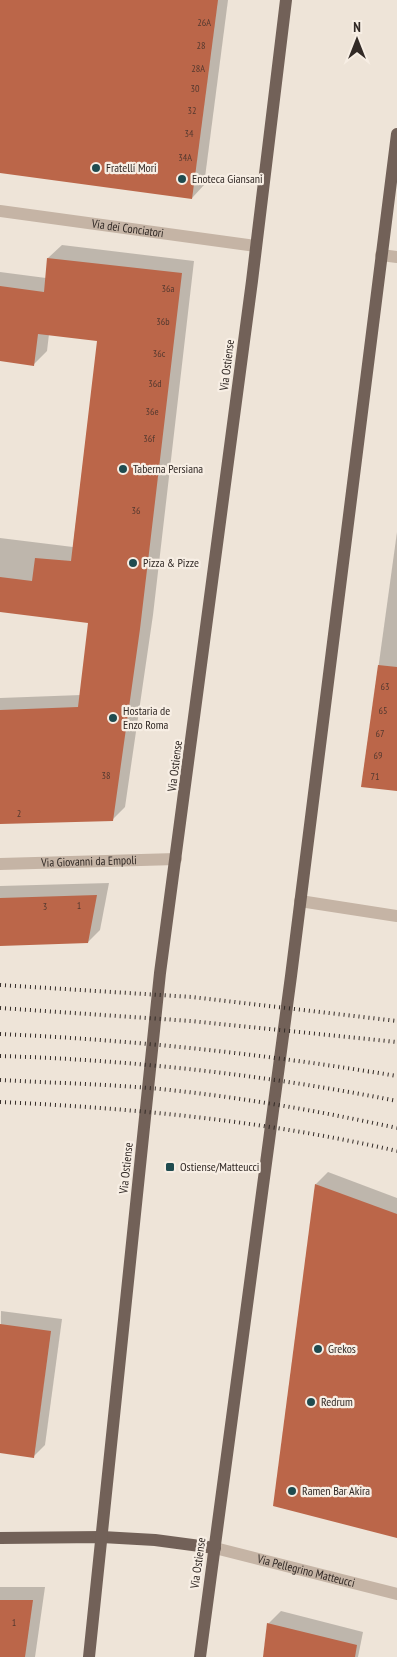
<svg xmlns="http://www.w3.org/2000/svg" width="397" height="1657" font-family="'PT Sans Narrow',sans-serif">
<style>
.shadow{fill:#0003}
.building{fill:#bb6649}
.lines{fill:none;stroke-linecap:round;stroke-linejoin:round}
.minor{stroke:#c5b4a5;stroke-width:12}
.major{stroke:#726158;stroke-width:12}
.rail{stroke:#322a26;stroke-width:4;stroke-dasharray:1 4;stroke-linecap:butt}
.poi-dot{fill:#1f4b4f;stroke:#f7eee4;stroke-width:2}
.labels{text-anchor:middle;stroke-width:4.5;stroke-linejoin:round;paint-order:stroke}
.number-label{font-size:10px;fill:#54392f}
.poi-label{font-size:12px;fill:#322a26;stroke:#f7eee4;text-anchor:start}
.street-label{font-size:12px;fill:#322a26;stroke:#f7eee4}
</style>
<rect width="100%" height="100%" fill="#eee4d8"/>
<g class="shadow">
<polygon points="0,0 228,0 204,185 192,198 0,172"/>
<polygon points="62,245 194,261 153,615 125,807 112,820 0,823 0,698 81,695 89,622 0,611 0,538 73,547 98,340 49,334 47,351 34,364 0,360 0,272 46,278 48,258"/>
<polygon points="397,532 397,790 362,786"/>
<polygon points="109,883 100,930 88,942 0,945 0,886"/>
<polygon points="328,1172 397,1198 397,1536 316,1184"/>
<polygon points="1,1311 62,1319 45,1445 33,1457 0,1452"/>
<polygon points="0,1587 45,1587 35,1657 0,1657"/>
<polygon points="281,1611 363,1632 358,1657 264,1657 268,1624"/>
</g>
<g class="building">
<polygon points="0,0 218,0 192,199 0,173"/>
<polygon points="47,258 182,273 140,629 113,821 0,824 0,710 78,707 88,623 0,612 0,577 32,581 35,558 71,561 97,341 38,334 34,366 0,361 0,286 44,292"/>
<polygon points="378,665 397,667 397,791 361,787"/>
<polygon points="97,895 88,943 0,946 0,898"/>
<polygon points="315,1184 397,1214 397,1538 273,1506"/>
<polygon points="0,1324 51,1331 34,1458 0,1453"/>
<polygon points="0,1600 33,1600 25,1657 0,1657"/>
<polygon points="267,1623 357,1645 355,1657 263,1657"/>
</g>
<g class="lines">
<g class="minor">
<path id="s1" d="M0,211l256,35"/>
<polyline points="381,255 397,257"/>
<path id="s2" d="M0,864l176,-5"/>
<polyline points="300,901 397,916"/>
<path id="s3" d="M215,1548l182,46"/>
</g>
<g class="major">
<polyline points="0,1538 102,1537 155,1540 215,1548"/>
<polyline points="89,1657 160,973 252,281 286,0"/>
<polyline points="200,1657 291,976 397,134"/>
</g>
<g class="rail">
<polyline points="0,985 192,997 397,1021"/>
<polyline points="0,1008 191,1021 397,1042"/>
<path d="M0,1034c134,6 265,20 397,42"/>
<path d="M0,1056c134,4 266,19 397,45"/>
<path d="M0,1080c53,3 107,4 160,9 80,8 159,22 237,39"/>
<path d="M0,1102c134,6 266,19 397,49"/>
</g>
</g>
<g class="poi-dot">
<circle cx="96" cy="168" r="5"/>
<circle cx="182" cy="179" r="5"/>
<circle cx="123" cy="469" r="5"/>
<circle cx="133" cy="563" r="5"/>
<circle cx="113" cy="718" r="5"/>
<rect x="165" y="1162" width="10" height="10" rx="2.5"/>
<circle cx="318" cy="1349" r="5"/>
<circle cx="311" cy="1402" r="5"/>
<circle cx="292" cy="1491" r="5"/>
</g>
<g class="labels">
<g class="number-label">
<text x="204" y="26">26A</text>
<text x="201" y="49">28</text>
<text x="198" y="72">28A</text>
<text x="195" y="92">30</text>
<text x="192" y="114">32</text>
<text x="189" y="137">34</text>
<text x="185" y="161">34A</text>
<text x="168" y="292">36a</text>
<text x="163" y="325">36b</text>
<text x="159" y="357">36c</text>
<text x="155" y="387">36d</text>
<text x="152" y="415">36e</text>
<text x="149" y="442">36f</text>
<text x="136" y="514">36</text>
<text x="385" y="690">63</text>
<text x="383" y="714">65</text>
<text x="380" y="737">67</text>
<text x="378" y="759">69</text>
<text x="106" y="779">38</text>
<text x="375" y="780">71</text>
<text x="19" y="817">2</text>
<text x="79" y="909">1</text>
<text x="45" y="910">3</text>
<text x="14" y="1626">1</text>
</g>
<g class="poi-label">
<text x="106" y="172">Fratelli Mori</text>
<text x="192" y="183">Enoteca Giansani</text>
<text x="133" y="473">Taberna Persiana</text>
<text x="143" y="567">Pizza &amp; Pizze</text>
<text x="123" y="715">Hostaria de<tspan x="123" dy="14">Enzo Roma</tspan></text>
<text x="180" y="1171">Ostiense/Matteucci</text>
<text x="328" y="1353">Grekos</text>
<text x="321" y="1406">Redrum</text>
<text x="302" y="1495">Ramen Bar Akira</text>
</g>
<g class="street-label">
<text dy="4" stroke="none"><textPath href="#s1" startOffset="129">Via dei Conciatori</textPath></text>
<text transform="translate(227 365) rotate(-83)" y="4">Via Ostiense</text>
<text transform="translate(175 766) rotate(-83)" y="4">Via Ostiense</text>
<text dy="4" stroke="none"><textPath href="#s2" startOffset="89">Via Giovanni da Empoli</textPath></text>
<text transform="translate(126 1168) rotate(-84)" y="4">Via Ostiense</text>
<text transform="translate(198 1563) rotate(-82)" y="4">Via Ostiense</text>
<text dy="4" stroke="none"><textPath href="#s3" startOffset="94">Via Pellegrino Matteucci</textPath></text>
</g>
</g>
<g transform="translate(357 40)" stroke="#f7eee4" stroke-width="4" paint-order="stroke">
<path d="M0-4L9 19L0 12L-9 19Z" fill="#322a26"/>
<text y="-8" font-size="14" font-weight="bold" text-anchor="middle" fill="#322a26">N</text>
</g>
</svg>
